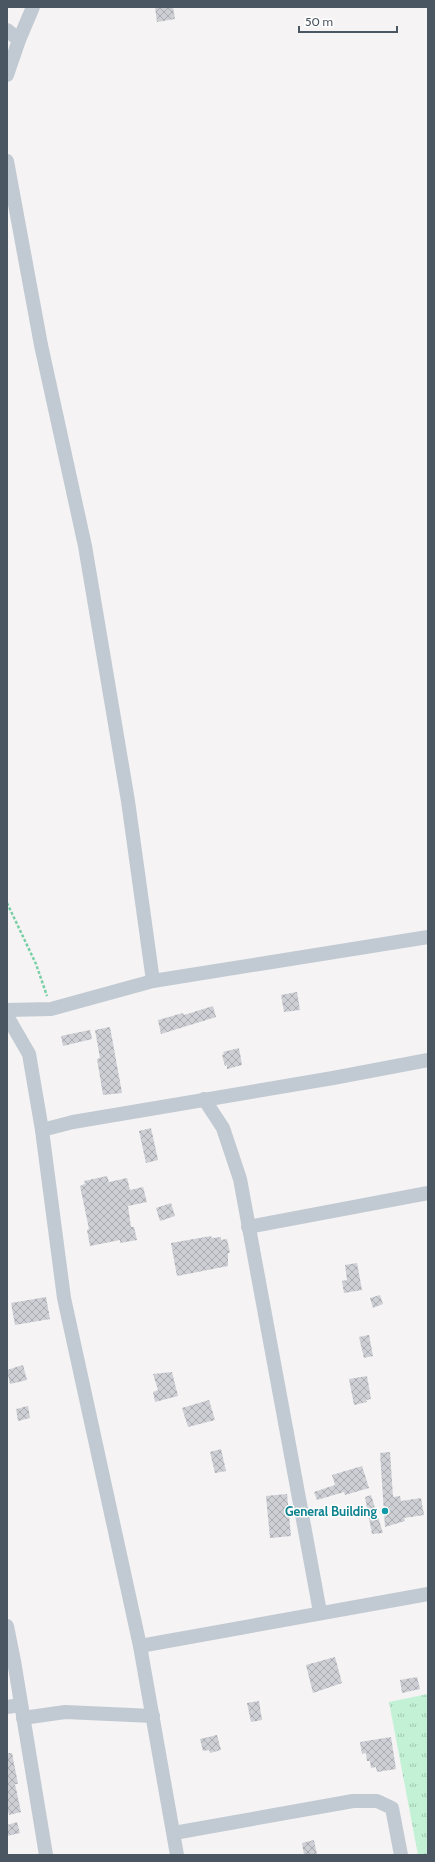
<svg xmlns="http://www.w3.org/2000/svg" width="435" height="1862" font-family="Cabin,sans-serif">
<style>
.grass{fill:url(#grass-tufts)}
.building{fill:url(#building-cross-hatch)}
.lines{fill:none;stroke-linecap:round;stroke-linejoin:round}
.path{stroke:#7ad0a6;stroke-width:2.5;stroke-dasharray:3 2;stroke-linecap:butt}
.minor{stroke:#c1cad2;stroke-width:14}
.culture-dot{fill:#0f9aa8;stroke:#fff;stroke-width:1.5}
.labels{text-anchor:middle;stroke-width:3;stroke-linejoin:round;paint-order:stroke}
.culture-label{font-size:13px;font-weight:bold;fill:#0d838f;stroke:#fff;text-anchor:end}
</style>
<defs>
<pattern id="grass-tufts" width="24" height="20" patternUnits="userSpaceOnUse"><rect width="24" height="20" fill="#c3f1d5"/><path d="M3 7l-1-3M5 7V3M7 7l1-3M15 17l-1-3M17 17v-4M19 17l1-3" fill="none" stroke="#a0c6b0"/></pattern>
<pattern id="building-cross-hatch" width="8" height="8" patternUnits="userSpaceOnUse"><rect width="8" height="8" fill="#cdcfd5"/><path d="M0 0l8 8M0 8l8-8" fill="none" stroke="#a8abb0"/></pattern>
</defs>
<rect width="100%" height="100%" fill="#f5f3f3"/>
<polygon class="grass" points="428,1694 428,1855 418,1855 389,1702"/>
<g class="building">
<polygon points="155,7 173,7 175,19 157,22"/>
<polygon points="297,992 300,1010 284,1012 281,995"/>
<polygon points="213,1006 216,1017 161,1034 158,1020 183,1013 184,1015"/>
<polygon points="110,1027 122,1093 103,1095 97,1059 100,1058 95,1030"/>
<polygon points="90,1030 92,1039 63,1046 61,1036"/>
<polygon points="239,1048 242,1065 227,1069 227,1065 225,1066 222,1055 224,1054 223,1052"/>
<polygon points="151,1128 158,1160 146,1163 139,1131"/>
<polygon points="107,1176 109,1182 127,1178 130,1190 143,1187 147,1202 128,1206 131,1227 134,1227 137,1240 120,1243 120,1240 90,1246 87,1230 89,1229 80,1186 85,1184 84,1181"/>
<polygon points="171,1203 175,1216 160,1221 156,1208"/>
<polygon points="211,1236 212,1238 221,1237 221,1240 227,1239 230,1253 228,1253 228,1266 177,1276 171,1243"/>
<polygon points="357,1263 362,1290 344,1293 342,1281 347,1280 345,1265"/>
<polygon points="380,1295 383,1304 373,1308 370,1298"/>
<polygon points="46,1297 50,1319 15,1325 11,1303"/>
<polygon points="369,1335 373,1356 364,1358 359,1337"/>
<polygon points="23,1365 27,1380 10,1384 7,1370"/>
<polygon points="172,1372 178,1396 155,1402 153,1392 158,1390 153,1374"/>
<polygon points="367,1376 371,1399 366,1400 367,1402 354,1405 349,1379"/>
<polygon points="209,1400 215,1420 188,1427 182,1408"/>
<polygon points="28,1406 30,1418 18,1421 16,1409"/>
<polygon points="221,1449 226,1471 215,1473 210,1452"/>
<polygon points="390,1452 393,1497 400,1496 401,1501 421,1498 424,1515 404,1518 405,1521 385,1527 380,1453"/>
<polygon points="362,1466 369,1488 345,1495 344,1492 317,1500 314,1492 335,1485 332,1475"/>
<polygon points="287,1494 291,1536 270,1538 266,1496"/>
<polygon points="371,1495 383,1533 372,1534 365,1497"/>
<polygon points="335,1657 342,1683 313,1693 306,1665"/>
<polygon points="417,1677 420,1689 402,1693 400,1680"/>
<polygon points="259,1701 262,1720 251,1722 247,1703"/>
<polygon points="217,1735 221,1750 210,1753 209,1750 203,1751 200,1739"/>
<polygon points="391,1737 396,1769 377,1772 376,1767 371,1768 370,1761 367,1761 366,1753 362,1754 360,1742"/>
<polygon points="7,1753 12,1753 18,1784 15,1784 21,1812 9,1815 7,1807"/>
<polygon points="17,1822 20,1833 7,1836 7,1825"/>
<polygon points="314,1840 317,1855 304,1855 302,1843"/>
</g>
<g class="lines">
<polyline class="path" points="7,903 36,964 47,996"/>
<g class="minor">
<polyline points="7,30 19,40"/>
<polyline points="7,75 19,40 33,7"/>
<polyline points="7,161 41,345 85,546 128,801 153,981"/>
<polyline points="7,1010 51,1009 153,981 428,937"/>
<polyline points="7,1016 29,1054 42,1130 64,1298 140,1646 177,1855"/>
<polyline points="204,1099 223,1128 240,1179 320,1612"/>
<polyline points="42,1130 73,1122 333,1078 428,1060"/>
<polyline points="248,1227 428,1193"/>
<polyline points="7,1626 14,1661 46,1855"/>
<polyline points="140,1646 428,1594"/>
<polyline points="7,1707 21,1705"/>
<polyline points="23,1718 65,1712 153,1716"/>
<polyline points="174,1833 353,1801 377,1801 392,1808 401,1855"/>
</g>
</g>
<circle class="culture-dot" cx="385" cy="1511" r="4"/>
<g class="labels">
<g class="culture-label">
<text x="377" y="1516">General Building</text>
</g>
</g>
<rect width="435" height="1862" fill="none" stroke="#4a5661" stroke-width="16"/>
<path d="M299 26v6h98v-6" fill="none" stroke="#4a5661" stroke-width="2"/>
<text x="305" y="26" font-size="12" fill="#4a5661" stroke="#ffffff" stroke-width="3" paint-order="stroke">50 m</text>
</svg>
